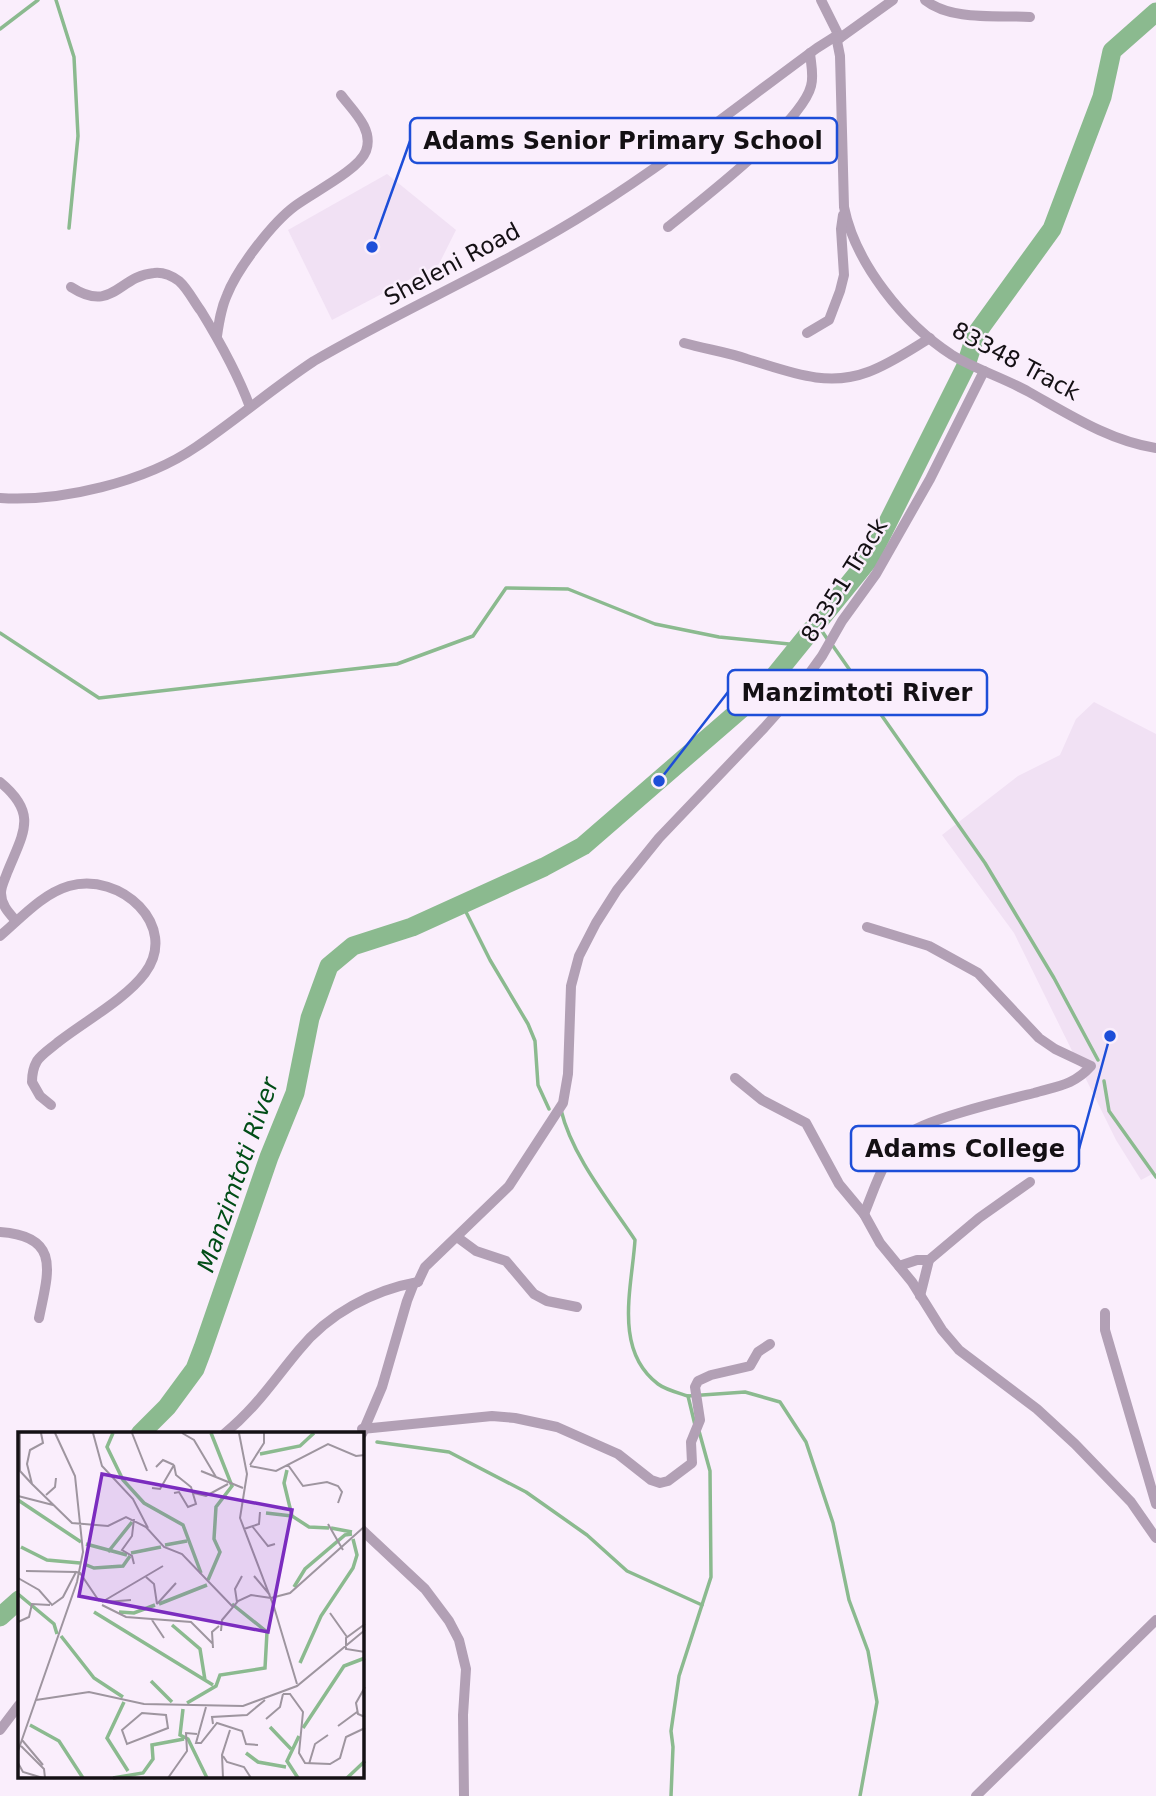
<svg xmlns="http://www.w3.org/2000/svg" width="1156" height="1796" font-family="'DejaVu Sans',sans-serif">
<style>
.built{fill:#f1e1f4}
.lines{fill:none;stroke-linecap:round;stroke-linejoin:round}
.stream{stroke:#8bba8f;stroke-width:3.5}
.river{stroke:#8bba8f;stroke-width:19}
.minor{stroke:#b2a0b5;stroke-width:10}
.labels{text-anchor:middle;stroke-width:5;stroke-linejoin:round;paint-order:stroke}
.street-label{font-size:23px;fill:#141014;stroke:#faeefc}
.water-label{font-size:24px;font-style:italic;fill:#014d17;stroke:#faeefc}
.inset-river{fill:none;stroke:#8bba8f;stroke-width:3.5}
.inset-road{fill:none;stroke:#9e959f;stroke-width:2}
.view{fill:#7b2cbf;fill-opacity:0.15;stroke:#7b2cbf;stroke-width:3.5}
.inset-edge{fill:none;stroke:#141014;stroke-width:3.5}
.leader{fill:none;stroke:#1d4ed8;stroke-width:2.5}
.callout-dot{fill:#1d4ed8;stroke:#faeefc;stroke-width:2.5}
.callout{fill:#faeefc;stroke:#1d4ed8;stroke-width:2.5}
.callout-label{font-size:24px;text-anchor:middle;font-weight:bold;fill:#141014}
</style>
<rect width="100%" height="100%" fill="#faeefc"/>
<g class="built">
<polygon points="387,174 456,230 439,264 332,320 288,230"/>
<polygon points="1094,702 1156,734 1156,1172 1141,1180 1116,1140 1014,933 942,835 1018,776 1060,755 1076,719"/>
</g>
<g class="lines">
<g class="stream">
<polyline points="56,0 74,57 78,136 69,228"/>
<polyline points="0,29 38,0"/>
<polyline points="817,624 828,640"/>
<polyline points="0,633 99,698 397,664 473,636 506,588 568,589 655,624 719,637 799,645"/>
<polyline points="833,646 985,863 1054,978 1098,1060"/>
<polyline points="462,904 490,960 528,1024 535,1041 538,1085 549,1109"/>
<polyline points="1104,1081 1109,1111 1156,1177"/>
<path d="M561,1110c11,46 48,91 74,130 -3,47 -22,110 23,144 8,6 21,9 30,12l7,29"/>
<polyline points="688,1396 745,1392 780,1402 806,1442 833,1523 849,1600 868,1651 877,1702 860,1796"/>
<polyline points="377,1442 449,1452 526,1492 587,1535 627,1571 702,1605"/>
<polyline points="671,1796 673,1747 671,1731 679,1676 711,1577 710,1471 699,1431"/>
</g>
<g class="river">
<polyline points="140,1434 167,1407 195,1369 203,1348 269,1157 295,1093 310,1018 329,966 353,946 412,927 544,867 583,846 763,690 870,558 965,368 976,334 1052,229 1102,97 1112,51 1156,12"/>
<polyline points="0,1617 19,1600"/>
</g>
<g class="minor">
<polyline points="821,0 840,38"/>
<path d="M925,0c26,21 73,15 105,17"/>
<path d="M836,36l4,20 4,151c11,56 60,117 108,148 25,15 52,23 77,37 41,23 81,49 127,56"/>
<path d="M668,227c32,-26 134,-104 143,-141 3,-10 0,-22 -1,-33"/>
<path d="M71,287c42,27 47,-11 83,-14 8,-1 18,3 25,8 9,8 15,21 22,30 19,31 36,61 49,96"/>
<polyline points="807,333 829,320 840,291 844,275 841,229 843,215"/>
<path d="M217,336c2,-14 4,-28 10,-41 10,-26 45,-72 68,-89 17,-13 64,-36 71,-55 8,-22 -13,-40 -25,-56"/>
<path d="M684,343c21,6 43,9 63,16 41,12 79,29 121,13 22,-8 42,-22 62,-34"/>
<path d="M0,498c61,4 145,-16 196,-51 40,-27 77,-59 118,-86 91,-53 189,-95 279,-152 78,-49 150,-107 224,-161l19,-12 4,2 53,-38"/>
<path d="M0,782c39,32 23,51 7,91 -2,6 -6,13 -6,20 0,12 8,20 15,28"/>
<path d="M0,936c21,-18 42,-42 69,-50 51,-15 111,40 76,87 -19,26 -63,50 -88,70 -7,6 -15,11 -20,18 -4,7 -5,13 -5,21l8,14 11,9"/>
<polyline points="735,1078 762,1100 806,1123 839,1184 864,1214 880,1243 912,1282 942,1330 959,1350 1037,1409 1075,1444 1131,1502 1156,1538"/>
<path d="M864,1214c12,-29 19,-56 43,-79 14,-15 103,-36 127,-42 24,-7 40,-8 57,-27l-36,-17 -16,-11 -61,-65 -49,-27 -62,-19"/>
<path d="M0,1232c62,4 48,41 39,86"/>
<polyline points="457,1237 476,1251 506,1261 534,1294 547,1301 577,1307"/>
<polyline points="899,1266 917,1260 929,1260"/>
<polyline points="920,1296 929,1260 979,1218 1030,1182"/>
<polyline points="1105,1313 1105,1330 1156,1504"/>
<polyline points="362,1429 492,1416 515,1418 557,1427 618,1454 651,1480 660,1483 668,1481 692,1463 691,1442 700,1420 695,1387 698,1381 711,1375 750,1366 758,1352 770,1344"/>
<path d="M224,1434c33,-27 49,-53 75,-84 29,-36 74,-60 119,-68"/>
<polyline points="362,1434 382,1387 407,1301 414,1283 418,1282 425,1267 509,1186 563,1103 568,1074 571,986 579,956 596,923 617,890 659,838 764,728 796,692 822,656 842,621 876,574 930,479 984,371"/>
<polyline points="362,1530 425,1589 449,1621 459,1640 466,1669 463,1715 464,1796"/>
<polyline points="0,1730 19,1705"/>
<polyline points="976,1796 1156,1620"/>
</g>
</g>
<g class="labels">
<g class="street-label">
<text transform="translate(452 264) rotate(-28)" y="8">Sheleni Road</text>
<text transform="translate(1016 361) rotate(28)" y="8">83348 Track</text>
<text transform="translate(844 580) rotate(-58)" y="8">83351 Track</text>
</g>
<g class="water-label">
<text transform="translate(238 1175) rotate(-71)" y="8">Manzimtoti River</text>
</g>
</g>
<g transform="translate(18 1432)">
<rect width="346" height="346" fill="#faeefc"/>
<path class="inset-river" d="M95,1l-6,14 16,33 21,23 39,22 18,48M242,22l40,-8 14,-13M269,38l-3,13 8,33 17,11 20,1M0,68l63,42M248,81l26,3M313,96l21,4M68,112l41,11M147,113l22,-4M3,115l26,13 33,3M90,120l24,-30M113,121l30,-6M66,132l10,4 29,-2 7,-10M190,148l12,-28 -6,-13 2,-32 16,-21 -21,-53M276,155l11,-18 40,-34 7,-1M0,162l36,30 3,10M141,172l48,-19M76,180l119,73M101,180l15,1 21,-8M154,193l28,24 5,31M43,204l33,42 29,19M282,231l21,-47 32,-48 4,-13 -4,-16M133,249l21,21M106,270l-17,36 21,33M169,271l29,-17 4,-11 45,-7 2,-36 -35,-28M165,277l-3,26 8,4 19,39M12,293l29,16 24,37M252,295l21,22M285,296l41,-62 21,-8M228,321l12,9 28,5M95,346l30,-5 10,-14 -1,-14 32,-6M280,346l-11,-17 12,-25M329,346l18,-17"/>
<path class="inset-road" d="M2,1v38l12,13 -5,-20 3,-14 13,-7 -2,-10M75,1l9,33 31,33 15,29M114,1l15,38M164,1l12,7 22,37M221,1l8,41 -7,44 34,89 23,77M156,33l2,10 15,12 5,17 -8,3 -9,-15 -5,1M232,33l14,-22v-10M270,33l15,21 24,-4 11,4 4,6 -4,11M232,34l26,5 52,-27 28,12 9,-1M138,35l7,-7 11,5M183,39l42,17M14,52l40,39 36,3 18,-9 20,10 18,20 18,7 51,53M134,56l8,1 14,-24M176,61l12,3 22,-12M28,63l9,-8 1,-9M0,64l35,9M116,87l-2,17 -10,14 10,6 2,8M310,92l15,26M234,94l16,20 7,-2M226,97l15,-5 1,-12M8,139l50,1M236,144l16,19M128,145l8,7 3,20M0,146l21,12 13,15 11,-8 13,-25 4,1 19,28M253,166l19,-5 75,-67M84,170l61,-36M88,170l25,-2M219,170l-2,-13 7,-13M139,172l19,-21M84,173l24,12 65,5 22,22M312,181l17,24M134,188l12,18M0,190l11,-5 3,-13 18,1M347,192l-19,14v11l19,3M203,199l1,-11 16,-19 13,-6 20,3M195,216l-1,-16 7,-6M347,255l-9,16 2,11 7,3M265,262h7l13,18 -4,41 6,10 25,1 10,-6 6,-21 19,-9M18,268l53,-8 55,12 99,2 54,-20 68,-56M188,275l-10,36h5l16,-20 25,8 4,13 12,1M124,281l24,2 2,13 -41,16 -5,-14zM248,287l14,-12 3,-13M195,292l-1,-7 35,-2 18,-15M320,294l19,-14M4,308l21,25M3,314l23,23 1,9M0,319l59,-169 6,-30 -8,-76 -20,-43M205,324l4,6 17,5 7,11M0,331l5,9 20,6M291,332l6,-20 13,-9M150,346l19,-27 -1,-18 11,1M205,346l-1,-23 8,-25"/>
<path class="view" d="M84,42l190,36 -24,122 -189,-36z"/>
<rect width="346" height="346" class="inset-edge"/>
</g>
<path class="leader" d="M372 247L410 141M659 781L728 692M1110 1036L1079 1149"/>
<g class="callout-dot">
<circle cx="372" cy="247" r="7"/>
<circle cx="659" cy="781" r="7"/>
<circle cx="1110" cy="1036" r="7"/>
</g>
<g class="callout">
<rect x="410" y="118" width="427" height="45" rx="7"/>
<rect x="728" y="670" width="259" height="45" rx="7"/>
<rect x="851" y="1126" width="228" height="45" rx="7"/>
</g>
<g class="callout-label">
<text x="623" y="149">Adams Senior Primary School</text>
<text x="857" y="701">Manzimtoti River</text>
<text x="965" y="1157">Adams College</text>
</g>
</svg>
